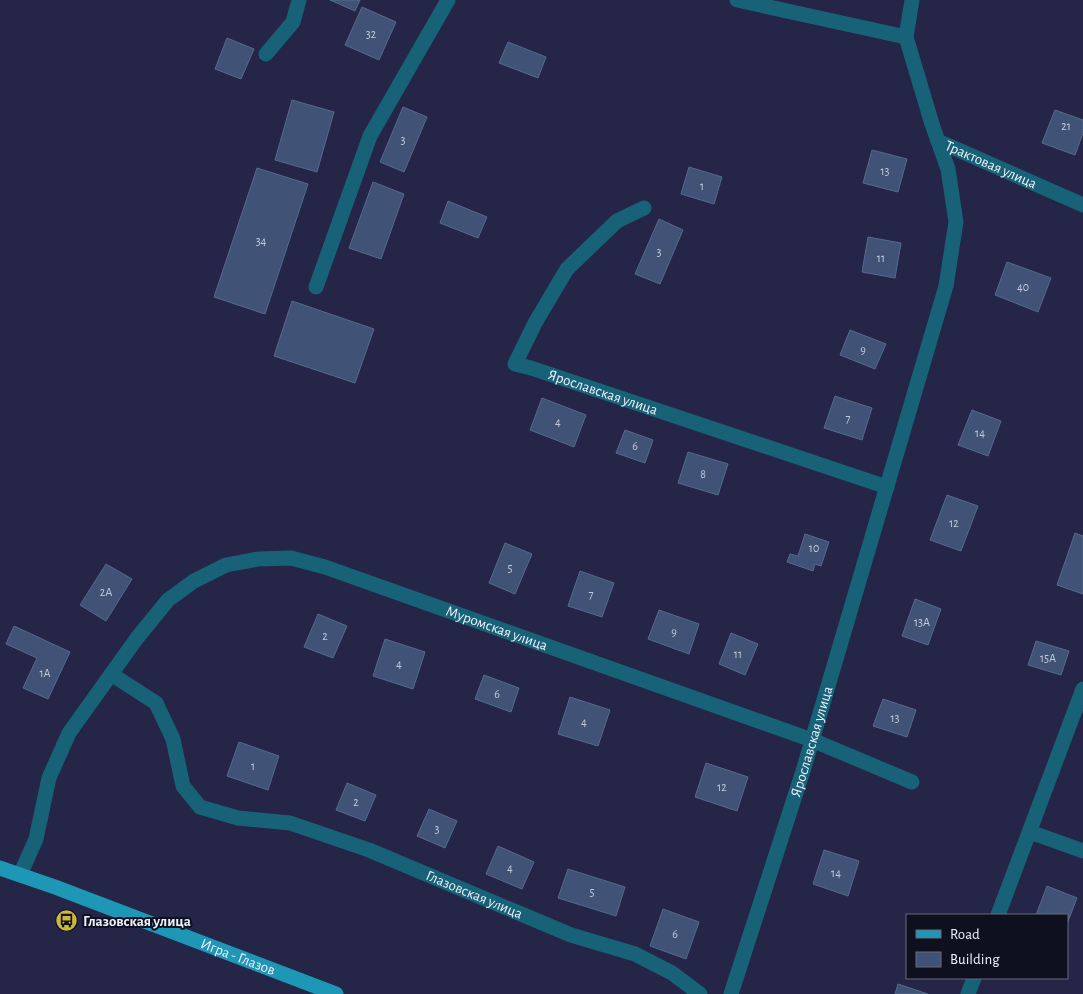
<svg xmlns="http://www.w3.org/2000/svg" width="1083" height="994" font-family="'Alegreya Sans',sans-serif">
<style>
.building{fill:#405376;stroke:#556a8e}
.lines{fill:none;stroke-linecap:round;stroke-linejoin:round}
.minor{stroke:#186277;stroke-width:15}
.major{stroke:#1e96b5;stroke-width:15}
.labels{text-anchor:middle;stroke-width:4;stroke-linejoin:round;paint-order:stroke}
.number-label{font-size:12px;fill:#c2c9db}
.street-label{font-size:15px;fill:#eef0fd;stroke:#0f101f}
.poi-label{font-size:15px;font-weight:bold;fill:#eef0fd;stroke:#0f101f;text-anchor:start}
</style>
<rect width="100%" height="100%" fill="#242547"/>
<g class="building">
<polygon points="330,0 360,0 355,11"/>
<polygon points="362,7 396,22 379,60 345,45"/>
<polygon points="227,38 254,49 241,79 215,69"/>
<polygon points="508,42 546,57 538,78 499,63"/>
<polygon points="292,100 334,112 317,172 275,160"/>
<polygon points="403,107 427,117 404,172 380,162"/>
<polygon points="1055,110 1083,120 1083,133 1075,155 1042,143"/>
<polygon points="872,150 907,159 898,192 863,183"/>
<polygon points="689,167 722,177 714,204 681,194"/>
<polygon points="257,168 308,184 265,314 214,297"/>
<polygon points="373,182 404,194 381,259 349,248"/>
<polygon points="448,201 487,217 478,238 440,223"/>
<polygon points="659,219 683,230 660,284 635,274"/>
<polygon points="868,237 901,243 895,278 862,272"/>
<polygon points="1007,262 1051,278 1038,312 995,295"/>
<polygon points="292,301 374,329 355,383 274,356"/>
<polygon points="850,330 886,344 875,369 840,355"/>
<polygon points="835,396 872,408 862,440 824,428"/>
<polygon points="542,398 586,415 574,447 530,430"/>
<polygon points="972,410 1001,421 988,456 958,445"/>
<polygon points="625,430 653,440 645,463 616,453"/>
<polygon points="688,452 728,464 718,495 678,483"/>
<polygon points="947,495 978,506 961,551 930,540"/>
<polygon points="1075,533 1083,536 1083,594 1057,585"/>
<polygon points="805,534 829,542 821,566 815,564 813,571 787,562 790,554 798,556"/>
<polygon points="505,543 532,554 515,594 489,583"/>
<polygon points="106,564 132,579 106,621 80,605"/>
<polygon points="580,571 614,583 602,617 568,606"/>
<polygon points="915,599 941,609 928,645 902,636"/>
<polygon points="659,610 699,624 689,654 648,639"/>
<polygon points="318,614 347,626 333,658 304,647"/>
<polygon points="14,626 70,652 48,699 23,688 37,658 6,644"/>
<polygon points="731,633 758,644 745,675 719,664"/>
<polygon points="385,639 425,652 413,689 373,676"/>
<polygon points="1036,641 1069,651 1061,675 1028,665"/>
<polygon points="484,675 519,688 511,712 475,699"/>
<polygon points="570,697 610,710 598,746 558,734"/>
<polygon points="883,699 916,710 907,737 873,726"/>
<polygon points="239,742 279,756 268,790 227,776"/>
<polygon points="706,763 748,777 737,811 695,797"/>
<polygon points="347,783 376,795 365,821 336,810"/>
<polygon points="429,809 457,821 445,848 417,836"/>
<polygon points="498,846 534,862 522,889 486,874"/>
<polygon points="824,850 859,861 848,896 813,884"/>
<polygon points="568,869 625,887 616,916 558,898"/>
<polygon points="1047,886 1077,898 1067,924 1067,915 1036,915"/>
<polygon points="663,909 699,922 686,959 650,946"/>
<polygon points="898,984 928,994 895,994"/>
</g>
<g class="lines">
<g class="minor">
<polyline points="737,0 906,37"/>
<polyline points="266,54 293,22 299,0"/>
<path id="s1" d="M938,141l145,64"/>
<path id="s2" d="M644,208l-27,13 -50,48 -32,54 -20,41 16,4 356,119"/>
<polyline points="316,287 370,136 448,0"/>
<path id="s3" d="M111,674l45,29 17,36 10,47 17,21 38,11 52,5 79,27 202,85 64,19 37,19 28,21"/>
<polyline points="1030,832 1083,851"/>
<path id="s4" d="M20,875l16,-36 13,-61 20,-45 68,-95 31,-38 26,-19 32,-16 32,-6 33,-1 34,9 487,173 100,42"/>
<polyline points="998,915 1083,689"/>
<path id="s5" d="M731,994l72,-223 143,-485 10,-64 -8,-53 -16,-45 -26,-87 6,-37"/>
<polyline points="968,994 974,978"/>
</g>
<path class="major" id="s6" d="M0,868l55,19 281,107"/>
</g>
<defs>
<symbol id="bus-disc" viewBox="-11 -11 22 22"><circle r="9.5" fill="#cbb939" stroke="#0f101f"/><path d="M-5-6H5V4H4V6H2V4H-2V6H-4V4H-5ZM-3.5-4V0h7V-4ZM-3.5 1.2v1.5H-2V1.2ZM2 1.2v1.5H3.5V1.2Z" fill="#111"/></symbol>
</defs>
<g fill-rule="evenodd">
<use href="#bus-disc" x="54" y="908" width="25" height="25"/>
</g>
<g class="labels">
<g class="number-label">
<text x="371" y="38">32</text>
<text x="1066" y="130">21</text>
<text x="403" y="144">3</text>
<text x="885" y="175">13</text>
<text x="702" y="190">1</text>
<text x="261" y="245">34</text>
<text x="659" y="256">3</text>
<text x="881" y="262">11</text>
<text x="1023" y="291">40</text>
<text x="863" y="354">9</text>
<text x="848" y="422">7</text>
<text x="558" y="426">4</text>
<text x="980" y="437">14</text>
<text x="635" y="450">6</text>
<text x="703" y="478">8</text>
<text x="954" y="527">12</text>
<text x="814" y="552">10</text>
<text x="510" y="572">5</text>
<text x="106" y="596">2А</text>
<text x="591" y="598">7</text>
<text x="922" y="626">13А</text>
<text x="674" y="636">9</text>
<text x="325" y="640">2</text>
<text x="738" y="658">11</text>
<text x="1048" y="662">15А</text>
<text x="399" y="668">4</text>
<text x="45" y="677">1А</text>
<text x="497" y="698">6</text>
<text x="895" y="722">13</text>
<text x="584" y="726">4</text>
<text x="253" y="770">1</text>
<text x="722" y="791">12</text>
<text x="356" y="806">2</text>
<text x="437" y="833">3</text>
<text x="510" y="872">4</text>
<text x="836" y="877">14</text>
<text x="592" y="896">5</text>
<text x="675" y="938">6</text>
</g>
<g class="street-label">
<text dy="5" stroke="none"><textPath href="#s1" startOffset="58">Трактовая улица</textPath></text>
<text dy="5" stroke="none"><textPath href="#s2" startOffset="300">Ярославская улица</textPath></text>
<text dy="5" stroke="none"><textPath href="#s4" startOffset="668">Муромская улица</textPath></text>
<text dy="5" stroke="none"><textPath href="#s5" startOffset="265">Ярославская улица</textPath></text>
<text dy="5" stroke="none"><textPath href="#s3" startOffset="458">Глазовская улица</textPath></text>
<text dy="5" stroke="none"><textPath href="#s6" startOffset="254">Игра - Глазов</textPath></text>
</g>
<g class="poi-label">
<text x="83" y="926">Глазовская улица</text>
</g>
</g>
<rect x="906" y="914" width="162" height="65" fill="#0f101f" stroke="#686a78"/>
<rect x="916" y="930" width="25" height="8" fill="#1e96b5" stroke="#686a78"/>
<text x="950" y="939" font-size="15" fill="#eef0fd">Road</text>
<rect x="916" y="952" width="25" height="15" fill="#405376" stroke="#686a78"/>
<text x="950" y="964" font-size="15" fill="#eef0fd">Building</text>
</svg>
